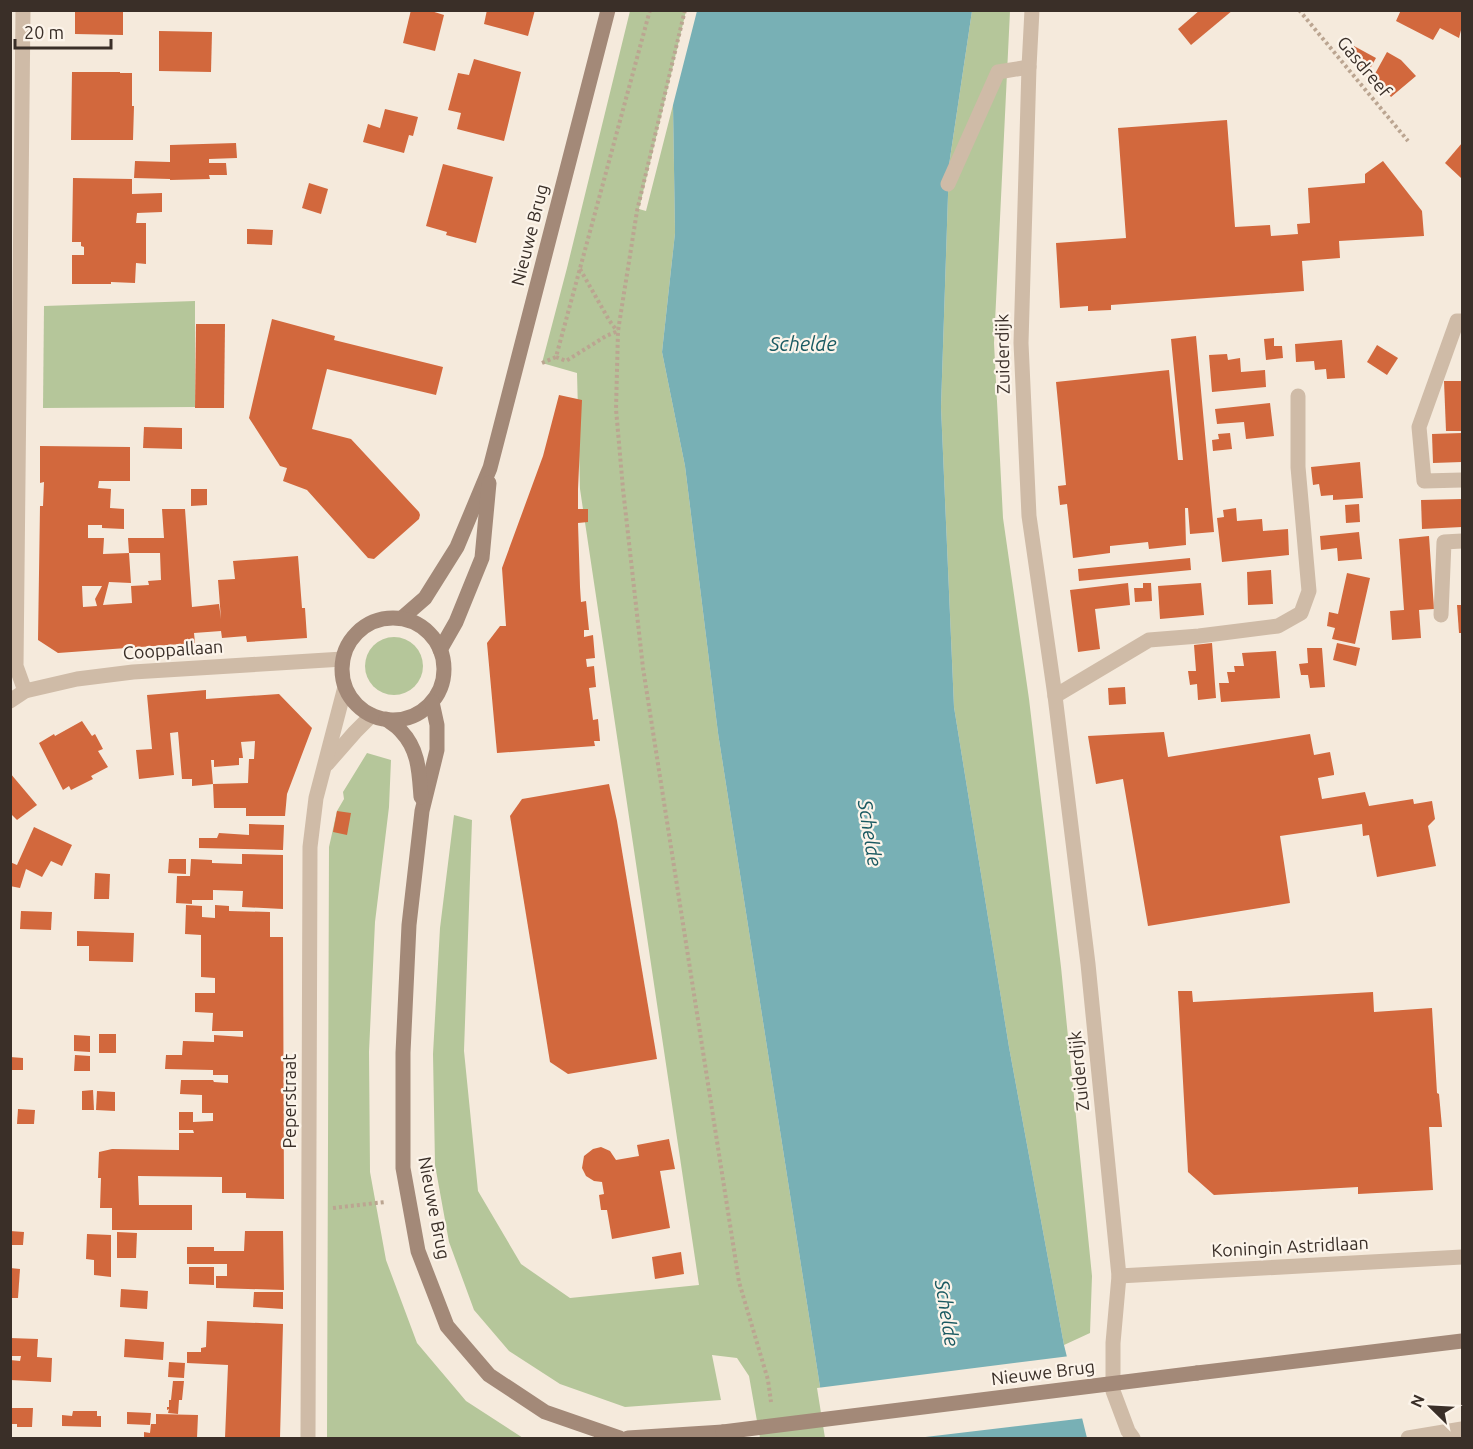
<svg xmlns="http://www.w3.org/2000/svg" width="1473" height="1449" font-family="Ubuntu,sans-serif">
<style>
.green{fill:#b5c69a}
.water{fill:#78b0b5}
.pier{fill:#f5eadc}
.building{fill:#d2683d;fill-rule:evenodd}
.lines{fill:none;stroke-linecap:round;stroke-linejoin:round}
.path{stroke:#bba591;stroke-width:4;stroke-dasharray:3 3;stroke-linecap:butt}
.service{stroke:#cfbba7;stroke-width:15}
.minor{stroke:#cfbba7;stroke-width:15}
.tertiary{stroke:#cfbba7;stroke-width:15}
.secondary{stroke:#a38978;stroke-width:15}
.secondary-bridge{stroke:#a38978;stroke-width:15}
.labels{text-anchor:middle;stroke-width:4.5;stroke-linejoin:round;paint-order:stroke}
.street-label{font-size:18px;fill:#3a2f28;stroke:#fcf4ea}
.water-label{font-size:20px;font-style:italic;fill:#195961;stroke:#fcf4ea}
</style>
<rect width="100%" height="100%" fill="#f5eadc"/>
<g class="green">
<polygon points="630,11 686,11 639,209 646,211 673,105 675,233 662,352 685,466 718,733 828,1438 760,1438 749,1376 737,1358 712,1355 721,1400 625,1407 560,1384 509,1351 474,1310 449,1242 435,1165 433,1054 440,928 454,815 472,820 464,1051 478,1191 521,1264 570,1298 699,1285 580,489 577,373 542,363 567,268"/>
<polygon points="972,11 1010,11 994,343 1003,518 1029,699 1061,967 1092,1276 1090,1333 1064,1345 1009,1047 954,707 941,407 949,165"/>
<polygon points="195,301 195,407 43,408 44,306"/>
<circle cx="394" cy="666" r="29"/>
<polygon points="367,753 391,760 389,807 375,922 369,1052 370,1172 386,1260 417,1343 466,1401 523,1438 327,1438 329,847 337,811 344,799 343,792"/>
</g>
<polygon class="water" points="697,11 972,11 949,165 941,407 954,707 1009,1047 1064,1345 1087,1438 828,1438 718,733 685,466 662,352 675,233 673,105"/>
<polygon class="pier" points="1070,1356 1086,1418 917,1438 825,1438 817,1388"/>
<g class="building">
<polygon points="75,10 123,10 123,35 75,34"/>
<polygon points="411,10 428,10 444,15 435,51 403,43"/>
<polygon points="487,10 535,10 528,36 484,24"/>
<polygon points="1200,10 1233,10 1191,45 1178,29"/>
<polygon points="1401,10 1462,10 1462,26 1459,38 1440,28 1433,40 1396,21"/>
<polygon points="159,31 212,32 211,72 159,71"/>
<polygon points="1354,46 1376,58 1366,76 1350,56"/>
<polygon points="1387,52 1401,60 1416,76 1391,97 1384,89 1371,81"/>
<polygon points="474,59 521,72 504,141 457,129 461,113 448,110 458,73 469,75"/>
<polygon points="72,72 120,72 120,73 132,73 132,106 134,106 133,140 71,140"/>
<polygon points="385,109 418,117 413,136 409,135 404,153 363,142 368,124 380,128"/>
<polygon points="1227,120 1235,227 1270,225 1271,236 1298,234 1297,224 1310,223 1308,188 1365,183 1365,174 1383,161 1422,211 1424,236 1339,241 1340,258 1302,261 1304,291 1111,305 1111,310 1088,311 1088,306 1060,308 1056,243 1126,238 1118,128"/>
<polygon points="236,143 237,158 209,159 209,163 226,163 227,175 209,175 210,179 170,180 170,179 134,178 135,161 170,162 170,145"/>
<polygon points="1462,143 1462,176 1461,178 1445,163"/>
<polygon points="443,164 493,177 476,243 446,235 447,232 426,226"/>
<polygon points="73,178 132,179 132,194 162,193 162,212 137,213 136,223 146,223 146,264 136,263 135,283 111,282 111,284 72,284 72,255 84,255 84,247 81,246 81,242 72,242"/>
<polygon points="309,183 328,189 321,214 302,208"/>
<polygon points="247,229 273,230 272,245 247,244"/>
<polygon points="272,319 335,336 334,340 443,367 436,395 327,369 312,429 351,439 419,512 420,515 419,519 374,559 368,558 307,490 283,481 287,468 280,466 249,418"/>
<polygon points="196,324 225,324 224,408 195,408"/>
<polygon points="1196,336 1214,532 1190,534 1188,508 1185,508 1186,545 1149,549 1148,542 1110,546 1110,553 1073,558 1067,504 1060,505 1058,486 1066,485 1056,382 1169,370 1178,460 1183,460 1171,339"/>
<polygon points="1274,338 1274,346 1282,346 1283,358 1266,360 1264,339"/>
<polygon points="1342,340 1345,378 1327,379 1326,369 1315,370 1314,361 1296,362 1295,344"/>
<polygon points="1377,345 1398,358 1387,375 1367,362"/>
<polygon points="1227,354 1228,360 1240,358 1241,372 1265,370 1266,387 1212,392 1209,355"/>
<polygon points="1444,381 1462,381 1462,431 1446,431"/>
<polygon points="559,395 582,400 578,489 578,509 588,509 588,522 578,523 580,587 581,602 586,601 589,630 584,630 584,637 593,635 595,658 586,659 587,667 594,666 596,687 589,688 593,720 598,719 600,741 594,741 595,746 497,753 487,643 500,626 506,626 502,568 543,456"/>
<polygon points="1270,403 1274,436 1246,439 1244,422 1217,424 1215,409"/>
<polygon points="144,427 182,428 182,449 143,448"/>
<polygon points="1230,433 1232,449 1213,451 1212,440 1219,439 1218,434"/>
<polygon points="1462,433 1462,462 1433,463 1432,434"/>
<path d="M40,446l90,1v34h-31l-1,7 13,1 -1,19 14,1v20l-22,-1v-3h-14v13h16l-1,16 26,-1 2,30 -22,-1 -6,23 29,-2 -1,-17 18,-1 -1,-4 13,-1 -1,-27h-31l-1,-15h36l-2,-29h23l7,98 27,-3 2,15 -3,-39 17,-1 -2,-18 65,-5 4,52h3l2,30 -60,4 -1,-6 -24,2 -1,-7 -27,2 1,10 -137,10 -20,-13 2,-134h3l1,-24 -4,1zM82,586h20l-7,13 2,7 -14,1z"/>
<polygon points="1360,462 1363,498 1333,500 1333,495 1321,496 1319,484 1313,485 1311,467"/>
<polygon points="191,489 207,489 207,505 191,506"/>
<polygon points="1462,499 1462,527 1422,529 1421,500"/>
<polygon points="1359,504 1360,522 1346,523 1345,505"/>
<polygon points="1236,508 1237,521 1262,519 1263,531 1288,529 1289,555 1222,562 1217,518 1224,517 1223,510"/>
<polygon points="1359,532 1362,559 1338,561 1337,548 1321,550 1320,536"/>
<polygon points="1429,536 1434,609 1419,610 1421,638 1392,640 1390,611 1404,610 1399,539"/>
<polygon points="1190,558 1191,570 1079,581 1078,569"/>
<polygon points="1271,570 1273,604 1248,605 1247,572"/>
<polygon points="1347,573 1370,578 1355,644 1332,639 1335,628 1327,626 1329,612 1338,614"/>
<polygon points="1128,583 1130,605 1095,609 1100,649 1078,652 1070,590"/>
<polygon points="1143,583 1151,583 1152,601 1135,602 1134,588 1143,588"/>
<polygon points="1201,583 1204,615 1160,619 1158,586"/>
<polygon points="1457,605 1462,605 1462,633 1459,633"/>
<polygon points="1212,643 1216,698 1198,700 1197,684 1190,685 1188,671 1196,671 1194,645"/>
<polygon points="1337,643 1360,648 1356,666 1333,660"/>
<polygon points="1307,648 1322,648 1325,687 1310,688 1308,675 1301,675 1299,664 1308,663"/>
<polygon points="1276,651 1280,698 1221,702 1219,683 1229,683 1227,672 1235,672 1234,666 1244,666 1242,653"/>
<polygon points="1125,687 1126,704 1109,705 1108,688"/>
<polygon points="206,690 206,699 279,694 312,728 287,794 285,816 246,816 246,808 214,808 213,784 248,783 249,759 254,759 255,741 241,742 243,758 239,758 239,765 214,767 214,760 211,760 213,784 192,786 192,779 182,779 178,732 170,733 174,775 139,779 136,750 152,749 147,695"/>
<polygon points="82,721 92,736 95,734 103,749 98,751 108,767 91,776 93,779 71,790 69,786 63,790 39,743 54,734 55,736"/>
<polygon points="1164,732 1168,757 1310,734 1314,755 1330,752 1334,773 1334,775 1318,778 1322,799 1365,792 1369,806 1413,799 1414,804 1432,801 1435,819 1428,826 1436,866 1377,877 1369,835 1363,836 1362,824 1280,836 1290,903 1148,926 1123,779 1096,784 1088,736"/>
<polygon points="10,773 37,805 17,820 10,813"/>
<polygon points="609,784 617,821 657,1059 568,1074 550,1062 510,816 522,799"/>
<polygon points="337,811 351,813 347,835 333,832"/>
<polygon points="249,824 284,825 283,850 199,848 199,838 217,838 219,833 249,835"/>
<polygon points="34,827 72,845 62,866 51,861 42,877 26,869 20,888 10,886 10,862 17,865"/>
<polygon points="242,854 283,855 283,909 242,907 243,891 213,890 213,900 192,900 192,904 176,903 177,876 190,876 191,859 212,860 212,863 242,864"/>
<polygon points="169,859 186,859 186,874 168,873"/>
<polygon points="95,873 110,874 109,899 94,899"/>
<polygon points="186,905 202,906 202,917 215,918 215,905 229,906 229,911 270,912 270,937 283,937 284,1199 246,1198 246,1193 222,1193 222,1177 138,1176 139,1205 192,1205 192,1230 112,1230 112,1208 100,1208 101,1178 98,1178 99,1152 112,1149 179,1150 179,1133 194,1133 193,1130 179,1130 179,1112 193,1112 193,1122 213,1121 213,1113 202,1113 202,1095 180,1094 181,1080 213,1080 214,1082 228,1083 228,1075 213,1075 213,1070 165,1069 166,1055 182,1055 183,1041 214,1042 214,1035 243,1037 243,1031 212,1031 213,1013 195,1012 195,993 215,993 215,978 201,977 201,935 185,934"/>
<polygon points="21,911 52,912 51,930 20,929"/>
<polygon points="77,931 134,933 133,962 89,961 89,946 77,946"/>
<polygon points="1178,991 1192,991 1193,1002 1373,992 1374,1012 1432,1008 1437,1093 1439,1094 1442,1127 1429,1127 1433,1190 1358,1194 1358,1187 1214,1195 1188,1172"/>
<rect x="99" y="1034" width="17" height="19"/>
<polygon points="74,1035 90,1036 90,1052 74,1051"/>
<polygon points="75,1055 90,1056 90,1071 74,1071"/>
<polygon points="10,1057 23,1058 23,1070 10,1070"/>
<polygon points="93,1090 94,1110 82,1110 82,1091"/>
<polygon points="97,1091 115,1092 115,1111 96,1110"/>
<polygon points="18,1109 35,1110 34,1124 17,1124"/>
<polygon points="669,1139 675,1169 660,1171 670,1228 612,1239 607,1210 601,1210 599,1195 604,1194 602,1182 594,1181 586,1176 582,1168 584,1156 593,1149 601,1147 610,1151 616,1160 639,1156 637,1145"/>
<polygon points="10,1231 24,1232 23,1245 10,1245"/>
<polygon points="245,1231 283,1231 284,1290 216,1288 216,1276 227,1276 227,1264 187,1264 187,1247 214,1247 214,1251 244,1251"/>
<polygon points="117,1232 137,1233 136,1258 117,1258"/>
<polygon points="87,1234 111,1235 111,1277 94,1275 94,1260 86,1259"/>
<polygon points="681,1252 684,1274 655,1279 652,1257"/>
<polygon points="189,1267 214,1267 214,1285 189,1284"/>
<polygon points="10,1268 20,1269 18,1298 10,1298"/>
<polygon points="121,1289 148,1291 147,1309 120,1307"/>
<polygon points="254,1292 283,1292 283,1309 253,1307"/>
<polygon points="207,1321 283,1324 280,1438 225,1438 228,1365 187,1363 187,1352 201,1352 201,1348 206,1347"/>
<polygon points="10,1338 38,1339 37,1357 52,1358 51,1382 10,1380 10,1360 20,1361 21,1356 10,1356"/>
<polygon points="125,1339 164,1342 163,1360 124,1357"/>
<polygon points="169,1362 185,1363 184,1378 168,1377"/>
<polygon points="173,1381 184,1381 182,1400 179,1400 178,1414 168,1413 169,1409 167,1410 167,1407 169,1407 169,1400 171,1400"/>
<polygon points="10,1408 33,1408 32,1427 17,1427 17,1424 10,1424"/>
<polygon points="73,1411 97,1411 97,1416 101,1416 101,1427 62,1426 62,1415 72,1416"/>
<polygon points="127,1412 151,1413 150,1425 127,1424"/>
<polygon points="156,1414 198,1415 197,1438 144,1438 144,1432 150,1433 151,1424 156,1424"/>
</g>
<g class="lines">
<g class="path">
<polyline points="685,10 637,211 618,331 616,409 623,489 643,668 739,1282 768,1380 771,1402"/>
<polyline points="1299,10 1408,141"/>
<polyline points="580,269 609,320 617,331"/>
<polyline points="556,357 566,361 606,336 618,331"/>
<polyline points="542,363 556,357 650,10"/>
<polyline points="333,1208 385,1202"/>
</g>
<g class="service">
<polyline points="948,184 998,72 1029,67"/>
<polyline points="1462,321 1457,321 1419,427 1424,481 1462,480"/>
<polyline points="1441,615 1444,542 1462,541"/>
<polyline points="1055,696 1149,640 1199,636 1278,626 1301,613 1309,591 1298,467 1298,396"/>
</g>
<g class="minor">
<polyline points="23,10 16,666 25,691"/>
<polyline points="1032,10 1029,67 1021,343 1029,516 1055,696 1088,964 1119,1276 1113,1343 1113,1391 1128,1431 1133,1438"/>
<polyline points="327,764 355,732 372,715"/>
<polyline points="1119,1276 1462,1257"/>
<polyline points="308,1438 310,847 316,798 345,687"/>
<polyline points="1408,1438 1462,1429"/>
</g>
<polyline class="tertiary" points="10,701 25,691 77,679 133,672 343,659"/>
<g class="secondary">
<polyline points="402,618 425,598 457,547 490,468 608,10"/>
<circle cx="393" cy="669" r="51"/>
<polyline points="440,650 456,622 482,558 489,483"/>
<polyline points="432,702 437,725 437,750 422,811 409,925 403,1053 403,1168 418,1251 447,1326 489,1375 545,1412 620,1438"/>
<path d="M386,719c5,4 11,7 15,12 18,19 18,41 20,66"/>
<polyline points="1197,1373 1462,1341"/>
<polyline points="628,1438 723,1432"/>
</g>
<polyline class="secondary-bridge" points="723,1432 1197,1373"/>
</g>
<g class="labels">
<g class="street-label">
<text transform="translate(1364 67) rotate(50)" y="6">Gasdreef</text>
<text transform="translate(530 235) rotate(-76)" y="6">Nieuwe Brug</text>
<text transform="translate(1003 354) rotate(-91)" y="6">Zuiderdijk</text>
<text transform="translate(173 650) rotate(-4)" y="6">Cooppallaan</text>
<text transform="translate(1079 1071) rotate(-96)" y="6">Zuiderdijk</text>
<text transform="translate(290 1101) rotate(-90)" y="6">Peperstraat</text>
<text transform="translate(434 1208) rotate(79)" y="6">Nieuwe Brug</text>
<text transform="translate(1290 1247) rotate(-3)" y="6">Koningin Astridlaan</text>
<text transform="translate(1043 1373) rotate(-7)" y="6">Nieuwe Brug</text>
</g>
<g class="water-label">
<text x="803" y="351">Schelde</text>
<text transform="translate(870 833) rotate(81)" y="7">Schelde</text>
<text transform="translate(947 1313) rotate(81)" y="7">Schelde</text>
</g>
</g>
<rect width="1473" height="1449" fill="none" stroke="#3a2f28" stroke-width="24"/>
<g transform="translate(1431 1407) rotate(294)" stroke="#fcf4ea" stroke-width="4.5" paint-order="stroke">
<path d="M0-4.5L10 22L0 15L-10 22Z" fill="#3a2f28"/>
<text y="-9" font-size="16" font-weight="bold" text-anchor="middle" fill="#3a2f28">N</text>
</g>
<path d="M15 39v9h96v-9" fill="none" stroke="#3a2f28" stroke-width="3"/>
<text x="24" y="39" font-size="18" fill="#3a2f28" stroke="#fcf4ea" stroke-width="4.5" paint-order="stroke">20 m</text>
</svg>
